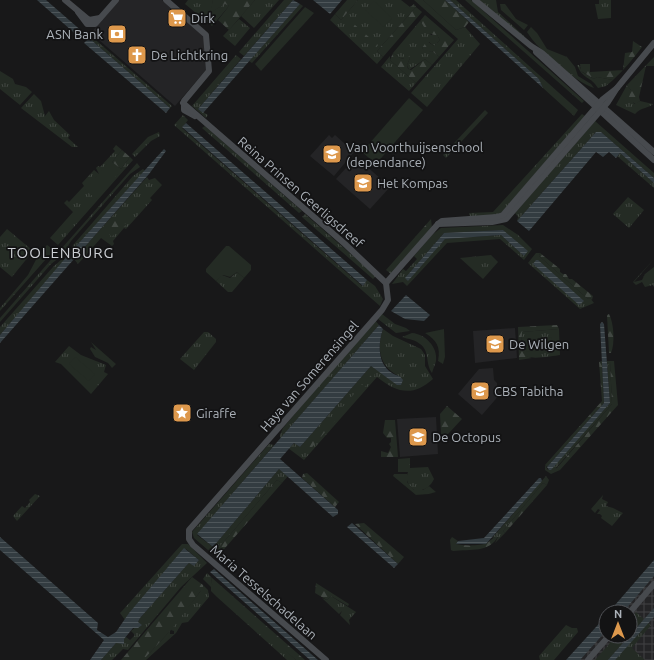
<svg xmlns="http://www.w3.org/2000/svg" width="654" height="660" font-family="Ubuntu,sans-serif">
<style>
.built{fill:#242426}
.industrial{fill:url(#industrial-grid)}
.grass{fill:url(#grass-tufts);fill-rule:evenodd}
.forest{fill:url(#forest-firs)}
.garden{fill:#242b24}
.water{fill:url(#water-rules)}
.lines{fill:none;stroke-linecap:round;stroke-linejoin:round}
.secondary{stroke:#474a4e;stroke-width:6}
.labels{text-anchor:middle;stroke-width:3.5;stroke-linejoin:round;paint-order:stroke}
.poi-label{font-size:13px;fill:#abb1b8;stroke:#131314;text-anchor:start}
.street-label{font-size:13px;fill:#abb1b8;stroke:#131314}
.quarter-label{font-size:15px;letter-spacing:1px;fill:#cccfd4;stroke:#131314}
</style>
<defs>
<pattern id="industrial-grid" width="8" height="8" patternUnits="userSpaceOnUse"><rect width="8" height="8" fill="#242426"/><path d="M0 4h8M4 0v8" fill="none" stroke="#414143"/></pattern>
<pattern id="grass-tufts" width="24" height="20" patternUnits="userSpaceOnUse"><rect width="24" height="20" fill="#242b24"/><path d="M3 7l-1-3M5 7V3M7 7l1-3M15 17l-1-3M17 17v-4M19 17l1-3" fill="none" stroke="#414742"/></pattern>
<pattern id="forest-firs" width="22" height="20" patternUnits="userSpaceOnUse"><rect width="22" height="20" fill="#242b24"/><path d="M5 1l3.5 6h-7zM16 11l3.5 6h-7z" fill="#414742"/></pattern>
<pattern id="water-rules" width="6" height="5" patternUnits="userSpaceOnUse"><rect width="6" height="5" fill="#333c41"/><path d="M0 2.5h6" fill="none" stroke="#4e565a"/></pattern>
</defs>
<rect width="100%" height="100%" fill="#181819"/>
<g class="built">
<polygon points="119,0 162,0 204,37 206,70 175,106 91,33"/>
<polygon points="329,135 332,138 335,135 354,152 334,176 310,156"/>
<polygon points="356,157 390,187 370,209 336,179"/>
<polygon points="515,328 517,358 475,363 473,331"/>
<polygon points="493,368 494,380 497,383 497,389 501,393 482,415 458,394 479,369"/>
<polygon points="436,417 438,454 400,457 397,419"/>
</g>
<polygon class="industrial" points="654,570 654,660 574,660 606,624 606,636 630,636 630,612 617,612"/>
<g class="grass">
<polygon points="188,0 213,0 211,12 225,4 229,6 212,26 185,4"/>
<polygon points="255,0 279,0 254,28 241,16"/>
<polygon points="284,0 293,0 244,56 239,52"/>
<polygon points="358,0 401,0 410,7 414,4 416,7 377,51 383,57 377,64 330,20 335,14 341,20"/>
<polygon points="414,0 423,0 456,30 465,27 480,44 427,107 411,93 458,39"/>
<polygon points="450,0 456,0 578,110 574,116 543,88 539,79"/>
<polygon points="465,0 471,0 584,101 582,103"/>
<polygon points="479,0 496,0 498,12 524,36 531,45"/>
<polygon points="599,0 611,0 611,18 598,19 595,4 599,4"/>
<polygon points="300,4 303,6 252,63 249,61"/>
<polygon points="239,19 250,28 235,46 223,36"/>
<polygon points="420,21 431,35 437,35 440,40 434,46 429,42 422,48 427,52 432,51 439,57 432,65 425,59 409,70 407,65 410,58 404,48 405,59 400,58 393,53"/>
<path d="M531,27l6,6 10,16 20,8 8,10 3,9 13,8 3,4c-19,-6 -57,-39 -67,-56z"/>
<polygon points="91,36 172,106 170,108 89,38"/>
<polygon points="236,55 241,59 198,109 208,115 206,118 192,106"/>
<polygon points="390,56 390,60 416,83 409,91 381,67"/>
<path d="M577,65h2l3,7 12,7 3,-2 16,3 -7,6 -8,2c-7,-12 -15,-8 -21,-23z"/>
<polygon points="0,71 13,79 15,84 26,87 32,92 20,105 0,89"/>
<path d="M627,85l4,5 3,14 6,-3 13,3c-3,4 -12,3 -18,10l-19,-9z"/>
<polygon points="34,94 41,101 45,116 49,111 54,120 70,135 68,138 78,147 72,147 21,108"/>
<polygon points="485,110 488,113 446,158 443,155"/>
<polygon points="582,114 585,116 502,212 497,215 470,217 469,213 493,212"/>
<polygon points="183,115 188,120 182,128 362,286 367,280 375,286 383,299 380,306 174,125"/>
<polygon points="595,121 654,173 654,178 601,132 596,132 517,221 518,217 515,213"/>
<polygon points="205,126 302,211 299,213 202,128"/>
<polygon points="159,132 160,136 151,141 135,157 132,154 148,137"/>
<polygon points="116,145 122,150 112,162 121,169 130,157 133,160 58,245 50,238 73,212 64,203 67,200 69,202 84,186 82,183 94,170 99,174 96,168 98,166 100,167 115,151 113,149"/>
<polygon points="620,153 654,183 654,188 617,156"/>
<polygon points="137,163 140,167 130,174 71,241 64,252 61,249"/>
<polygon points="143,169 145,171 68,255 67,254 74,244 133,176"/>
<polygon points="147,177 149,180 155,178 162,185 150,198 152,200 126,229 124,228 113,241 114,244 112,246 101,238 78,264 74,259"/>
<polygon points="628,197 644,210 629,228 613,214"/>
<polygon points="305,214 367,268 376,276 373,279 302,217"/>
<path d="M503,225l15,10 14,14 -8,11 -24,-21 -53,4 -40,43 -4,-4 -11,2 11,-15 3,2 11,-12 -3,-3 18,-21 9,-7zM503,230l21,26 -23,-21 -56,4 -40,39 39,-45z"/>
<polygon points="7,229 33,251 12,277 0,267 0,237"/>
<polygon points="47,245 54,250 0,311 0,308 28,275 39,254"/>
<polygon points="536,253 540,253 539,256 588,299 590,298 594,303 580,309 528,263"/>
<polygon points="56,254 60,257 51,264 0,322 0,318"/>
<polygon points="491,255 498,262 483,279 460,258"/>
<polygon points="62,259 65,261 0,335 0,327 53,267"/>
<polygon points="654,259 634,282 642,280 645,274 654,267 654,287 653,285 645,287 642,282 636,285 633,282"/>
<polygon points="237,272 244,278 232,292 228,292 216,281 222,275 230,278"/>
<polygon points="382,314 395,324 406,328 410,331 396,333 378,319"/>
<polygon points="374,319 379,325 280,439 280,435 283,428"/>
<path d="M383,329l10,7 28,13 4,6v11l8,13c-20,18 -36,14 -56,-2l-73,83 -16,-12 7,-5 5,4 71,-81 6,4 24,7c-21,-9 -25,-27 -18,-48z"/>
<path d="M559,329l1,26c-7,1 -33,6 -37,-1 -3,-5 -1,-16 -1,-22z"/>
<polygon points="204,332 208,332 216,339 216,342 194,370 180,359"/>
<path d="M412,333c13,1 26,14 24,28 -1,4 -3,8 -4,12 -7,-10 -2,-22 -12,-29 -4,-4 -12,-5 -18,-7z"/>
<polygon points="69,346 81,355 106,365 104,372 108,374 91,394 61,364 55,362"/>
<polygon points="607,361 610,361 612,404 556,468 560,470 551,474 545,470 545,465 548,470 610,403"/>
<polygon points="269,444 274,445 197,535 213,547 279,469 288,476 282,483 277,480 216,551 210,548 208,550 194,538 192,532"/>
<path d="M410,458v10l18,-1 6,12c-4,8 -10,13 -20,11 -6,-5 -9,-10 -6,-18h-10v-13z"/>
<polygon points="546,476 549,480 547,485 543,483 503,531 505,533 495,543 498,537 492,538"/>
<polygon points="35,494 40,496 17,521 13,516 22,506 25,508 30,502 29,500"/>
<polygon points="603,495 602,499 608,502 606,506 613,508 623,513 612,526 601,518 602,516 600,514 597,514 600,510 598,509 595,513 591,509"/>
<polygon points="182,544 188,544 207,563 181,587 128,650 123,649 112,660 101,660 116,643 126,637 130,640 135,635 131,631 139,624 138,622 140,618 187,565 189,563 194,565 199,560 186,549 129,613 125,620 120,613 122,611"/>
<polygon points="207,573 211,577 212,584 296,660 287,660 217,597 211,591 211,587 203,579"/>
<polygon points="203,585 208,590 209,597 188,622 182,623 176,633 146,660 146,657 170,631 170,634 174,634 174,631 171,630 172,627 200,592"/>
<polygon points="331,596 356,612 349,620 350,625 340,615 342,611 339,614 322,598 327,600"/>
<polygon points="636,612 644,619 630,635 630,619"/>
<polygon points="647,622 651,625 632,648 645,660 615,660"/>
<polygon points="566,625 572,628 577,628 578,632 554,660 540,660 539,656"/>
<polygon points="616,636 629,636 608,660 595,660"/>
</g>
<g class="forest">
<polygon points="213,0 255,0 229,30 218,20 229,6 225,4 210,13"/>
<polygon points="347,0 358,0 341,20 335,14"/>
<polygon points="423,0 445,0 469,22 465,27 456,30"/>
<polygon points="500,4 505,4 516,19 528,25 524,30 501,10"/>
<polygon points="416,7 422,12 383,57 377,51"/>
<path d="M425,15l29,25 -15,17 -7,-6 -6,2 -4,-5 5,-7 7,5 6,-6 -3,-5c-11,0 -11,-7 -17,-14z"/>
<polygon points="347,18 378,45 375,49 343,22"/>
<path d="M633,41l9,6c-9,12 -18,23 -29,33l-16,-3 -3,2 -13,-8 -1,-7h10v8l33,-2 2,-17 7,-1z"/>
<polygon points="406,47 410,58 407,65 408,69 411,70 425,59 432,65 416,83 390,60 393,53 400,58 404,59 404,48"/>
<polygon points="654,57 654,66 646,66 639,97 640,101 635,104 629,97 631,90 627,85"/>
<polygon points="122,150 130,157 121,169 112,162"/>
<polygon points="113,219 127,224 111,237 106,226"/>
<polygon points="431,219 432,228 391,274 386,270"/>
<polygon points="540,253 560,269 560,272 563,274 566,274 569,279 572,279 593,296 592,300 590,298 588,299 539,256"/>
<path d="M609,314c5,9 6,30 2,39h-2l-2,-38z"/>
<path d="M557,325l2,4 -37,3c0,11 -4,23 10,26l-13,2 -1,-33z"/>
<polygon points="602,361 604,403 547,467 545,465 602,401 599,362"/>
<polygon points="610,361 614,361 618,405 560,470 556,469 612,404"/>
<polygon points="373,373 375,375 306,454 306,448"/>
<polygon points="447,406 462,419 448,434 441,434 440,414"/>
<polygon points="385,420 395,420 398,457 381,457 381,451 388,453 391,447 389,444 391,442 391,438 387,438 383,433"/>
<polygon points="307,473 339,502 335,507 302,478 303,474"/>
<polygon points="277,480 282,483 218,556 214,555 208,550 210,548 216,551"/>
<polygon points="543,483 547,485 505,533 503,531"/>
<polygon points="364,523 404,557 398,564 355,524"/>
<path d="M498,536c-8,17 -28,13 -45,15l-2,-1 -1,-10 2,-3 6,4 -2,3c7,2 25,2 31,-1 4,-3 5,-5 11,-7z"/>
<polygon points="192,577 203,585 203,588 171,630 146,657 146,660 121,660"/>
<polygon points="211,577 305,660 296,660 216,592 212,584"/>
<polygon points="316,583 349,604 348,606 331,596 327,600 315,593"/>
</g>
<g class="garden">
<polygon points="374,1 392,18 384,27 365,10"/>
<polygon points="305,7 314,13 261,71 255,64"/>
<polygon points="409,98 423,110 376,164 362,152"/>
<polygon points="107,164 118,174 96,199 85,190"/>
<polygon points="226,246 229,246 251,265 251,270 244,278 237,272 230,277 223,275 216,281 206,272 206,269"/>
<path d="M444,329l1,28 -2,7 -5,-3c3,-15 -2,-21 -13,-28z"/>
<polygon points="551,337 552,349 527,352 526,339"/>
<polygon points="91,342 116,364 112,368 108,363 95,357 90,349 91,347 96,350"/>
<polygon points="75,357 95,374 89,381 69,364"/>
<polygon points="394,474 407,474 407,482 414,490 423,490 429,486 436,492 429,494 416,495 393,476"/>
</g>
<g class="water">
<polygon points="37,0 46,0 84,33 80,38"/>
<polygon points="293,0 300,4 203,113 198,109"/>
<polygon points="313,0 342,0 330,14"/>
<polygon points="445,0 450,0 539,79 543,88"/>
<polygon points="89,38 170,108 166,113 84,43"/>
<polygon points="186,123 367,280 363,286 182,127"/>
<polygon points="596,132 601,132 654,178 654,183 620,153 616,158 609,152 603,157 596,152 529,231 517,221"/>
<polygon points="164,149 166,151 149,174 0,343 0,335 68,255"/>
<polygon points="503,230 528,251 524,256 501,235 445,239 408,281 405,278 444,233"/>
<polygon points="536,260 538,260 584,301 579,305 533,264"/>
<polygon points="406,295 430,315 424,321 405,319 391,311"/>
<polygon points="602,322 604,324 610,403 551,470 549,470 547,467 604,403 600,324"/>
<path d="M379,325l4,4c-5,14 -6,35 9,44 5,3 8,2 11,7l-2,5h-4l-26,-19 -71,81 -6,-4 -14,16 58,51v4l-5,3 -54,-48 -66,78 -16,-13z"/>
<polygon points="539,478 541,478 542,481 486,544 456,544 458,541 484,538"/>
<polygon points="352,523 398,564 394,568 347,527"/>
<polygon points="0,537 98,623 97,630 108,637 116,632 129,613 184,548 199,560 194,566 189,563 187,565 140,618 138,622 142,625 138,628 133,628 124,639 124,644 116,643 101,660 90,660 104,640 0,550"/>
<polygon points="654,560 654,576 623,612 609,612"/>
<polygon points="214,569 216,571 318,660 310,660 210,572"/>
<polygon points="654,608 654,617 615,660 608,660"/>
<polygon points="606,616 606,631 580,660 566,660"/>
</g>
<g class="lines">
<g class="secondary">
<polyline points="65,0 89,20 100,18"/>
<polyline points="166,0 206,35 209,71 184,101 184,110 195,116"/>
<polyline points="475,0 531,46 542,53 654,152"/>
<polyline points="78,12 87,24 95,24 116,0"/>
<polyline points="536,52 654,160"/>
<polyline points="183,103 345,244 386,283"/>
<polyline points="438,224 492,222 506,219 608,102 617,88 654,43"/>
<polyline points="630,612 654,584"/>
<polyline points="326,660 193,545 189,539 189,530 382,310 388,300 386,283 438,224 442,221 497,217 503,215 603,99 617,88"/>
<polyline points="588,660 609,636"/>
</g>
</g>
<defs>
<symbol id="supermarket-square" viewBox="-11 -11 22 22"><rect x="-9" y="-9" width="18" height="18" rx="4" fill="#dd984c" stroke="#131314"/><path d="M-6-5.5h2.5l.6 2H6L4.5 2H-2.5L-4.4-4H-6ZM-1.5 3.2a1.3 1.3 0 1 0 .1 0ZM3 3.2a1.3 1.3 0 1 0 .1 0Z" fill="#fff"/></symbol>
<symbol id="bank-square" viewBox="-11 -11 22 22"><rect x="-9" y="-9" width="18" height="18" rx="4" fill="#dd984c" stroke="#131314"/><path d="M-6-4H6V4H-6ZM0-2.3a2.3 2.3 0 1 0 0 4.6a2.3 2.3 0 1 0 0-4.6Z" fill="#fff"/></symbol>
<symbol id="church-square" viewBox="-11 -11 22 22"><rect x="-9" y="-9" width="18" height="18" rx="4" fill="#dd984c" stroke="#131314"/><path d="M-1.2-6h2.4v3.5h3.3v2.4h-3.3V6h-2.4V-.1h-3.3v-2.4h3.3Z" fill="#fff"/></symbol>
<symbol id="school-square" viewBox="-11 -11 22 22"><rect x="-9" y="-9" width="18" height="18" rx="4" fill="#dd984c" stroke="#131314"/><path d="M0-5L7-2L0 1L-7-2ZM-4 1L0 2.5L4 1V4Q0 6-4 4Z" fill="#fff"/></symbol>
<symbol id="sight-square" viewBox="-11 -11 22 22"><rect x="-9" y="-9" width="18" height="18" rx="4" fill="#dd984c" stroke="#131314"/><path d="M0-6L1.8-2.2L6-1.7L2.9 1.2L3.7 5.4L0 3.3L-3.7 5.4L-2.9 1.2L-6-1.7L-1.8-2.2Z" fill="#fff"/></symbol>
</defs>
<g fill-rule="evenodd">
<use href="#supermarket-square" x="166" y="7" width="22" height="22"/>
<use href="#bank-square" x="106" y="23" width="22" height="22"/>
<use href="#church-square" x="126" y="44" width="22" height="22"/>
<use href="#school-square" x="321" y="143" width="22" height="22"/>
<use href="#school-square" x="352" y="172" width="22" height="22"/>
<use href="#school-square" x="484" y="333" width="22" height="22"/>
<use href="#school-square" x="469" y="380" width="22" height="22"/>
<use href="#sight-square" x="171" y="402" width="22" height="22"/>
<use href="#school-square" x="407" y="426" width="22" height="22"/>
</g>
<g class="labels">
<g class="poi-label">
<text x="191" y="23">Dirk</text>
<text x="103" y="39" text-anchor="end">ASN Bank</text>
<text x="151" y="60">De Lichtkring</text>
<text x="346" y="152">Van Voorthuijsenschool<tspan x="346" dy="15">(dependance)</tspan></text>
<text x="377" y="188">Het Kompas</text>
<text x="509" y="349">De Wilgen</text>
<text x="494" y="396">CBS Tabitha</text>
<text x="196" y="418">Giraffe</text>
<text x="432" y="442">De Octopus</text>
</g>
<g class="street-label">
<text transform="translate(301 192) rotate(41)" y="5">Reina Prinsen Geerligsdreef</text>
<text transform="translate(309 376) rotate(-49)" y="5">Haya van Somerensingel</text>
<text transform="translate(264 592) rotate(41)" y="5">Maria Tesselschadelaan</text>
</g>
<g class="quarter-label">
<text x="61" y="258">TOOLENBURG</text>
</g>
</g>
<g transform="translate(618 624)"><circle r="19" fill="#131314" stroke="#505256"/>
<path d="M0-3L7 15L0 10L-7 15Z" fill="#dd984c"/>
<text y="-6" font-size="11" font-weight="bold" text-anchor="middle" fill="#abb1b8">N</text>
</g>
</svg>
